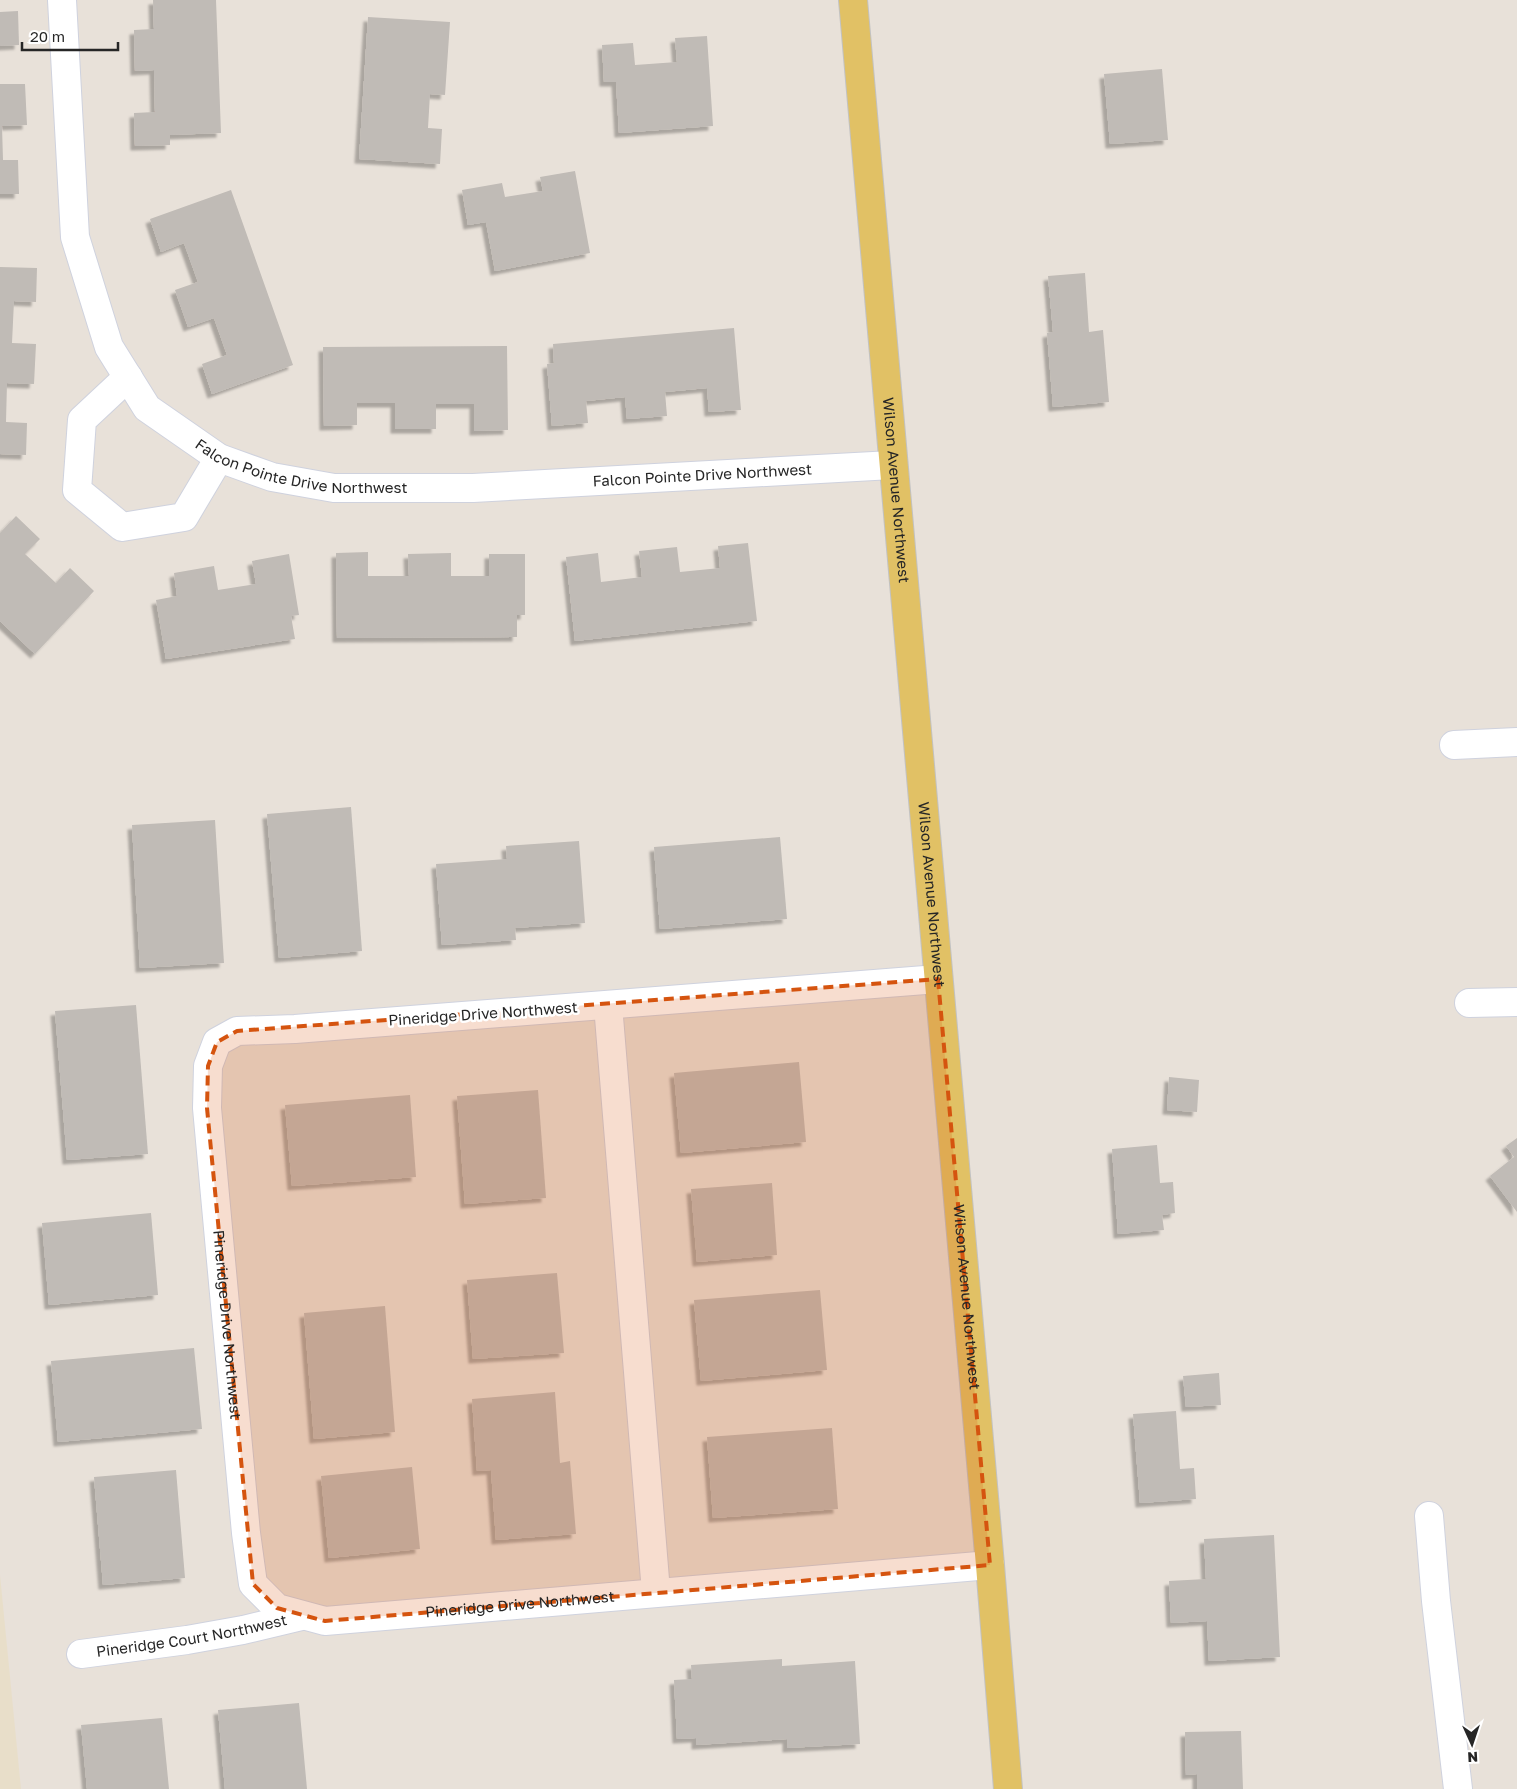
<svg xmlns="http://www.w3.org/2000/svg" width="1517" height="1789" font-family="'Golos Text',sans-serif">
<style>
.education{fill:#e8dec9}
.building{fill:#c0bbb6;filter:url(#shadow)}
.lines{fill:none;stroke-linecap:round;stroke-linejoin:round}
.minor-casing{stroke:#cfd2de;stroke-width:30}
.major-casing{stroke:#c2c2c2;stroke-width:30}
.minor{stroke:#fff;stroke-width:28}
.major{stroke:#e1c165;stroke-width:28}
.marked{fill:#d5540f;fill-opacity:0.2;stroke:#d5540f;stroke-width:4;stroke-dasharray:10 6;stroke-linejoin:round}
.labels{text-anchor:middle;stroke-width:5;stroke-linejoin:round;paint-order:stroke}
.street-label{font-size:15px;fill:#262626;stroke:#fff}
</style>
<defs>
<filter id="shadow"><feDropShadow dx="-4.5" dy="4.5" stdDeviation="1" flood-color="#0004"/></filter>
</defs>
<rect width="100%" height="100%" fill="#e8e1d9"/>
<polygon class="education" points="0,1575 21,1789 0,1789"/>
<g class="building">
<polygon points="153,0 216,0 221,133 170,135 170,145 135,146 134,113 155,112 154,70 135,71 134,30 154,29"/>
<polygon points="18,11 19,45 0,46 0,12"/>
<polygon points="368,17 450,22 445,95 430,94 428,128 442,129 440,164 359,159"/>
<polygon points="707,36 713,126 619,133 616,82 604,82 602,45 633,43 635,65 677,62 675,38"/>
<polygon points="1162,69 1168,140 1110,144 1104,74"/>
<polygon points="0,84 25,84 27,125 2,126 3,160 18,160 19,194 0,194"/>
<polygon points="575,171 590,253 495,271 486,222 468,225 462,190 502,183 505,197 543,191 540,177"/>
<polygon points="231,190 293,365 212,394 202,364 227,355 214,318 188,327 175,290 198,282 184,243 161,252 150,219"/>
<polygon points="0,267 37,268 36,302 14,301 12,343 36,344 34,384 7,383 6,422 27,423 26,455 0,454"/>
<polygon points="1085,273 1089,332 1103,330 1109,402 1053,407 1047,333 1053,332 1048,276"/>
<polygon points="734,328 741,410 709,412 707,388 665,392 667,416 627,419 625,397 586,401 588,423 552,426 547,364 554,363 553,344"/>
<polygon points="507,346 508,430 474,431 474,404 436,404 436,429 395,429 395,403 357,403 357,425 324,426 323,347"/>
<polygon points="16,516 40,539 25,554 56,583 70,568 94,591 35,654 0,621 0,533"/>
<polygon points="748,543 757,621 575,641 566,557 598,553 601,582 642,577 639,551 677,547 680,572 720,568 718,546"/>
<polygon points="368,552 368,576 409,576 408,554 451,553 451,576 489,576 489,554 525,554 525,615 517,615 517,637 337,638 336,553"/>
<polygon points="289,554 299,615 291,616 295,639 166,659 156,600 177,596 174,573 214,566 218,590 256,584 252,561"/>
<polygon points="351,807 362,951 279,958 267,814"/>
<polygon points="215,820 224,963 140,968 132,825"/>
<polygon points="780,837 787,919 660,929 654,847"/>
<polygon points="579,841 585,923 515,928 516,940 442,945 436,864 507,859 506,846"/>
<polygon points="136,1005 148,1154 67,1160 55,1011"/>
<polygon points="799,1062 806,1142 681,1153 674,1073"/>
<polygon points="1169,1077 1199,1080 1197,1112 1167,1110"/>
<polygon points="538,1090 546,1198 465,1204 457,1096"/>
<polygon points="410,1095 416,1177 292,1186 285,1105"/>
<polygon points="1517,1138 1517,1212 1490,1176 1514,1157 1506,1146"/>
<polygon points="1157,1145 1160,1183 1173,1182 1175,1213 1162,1215 1164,1230 1118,1234 1112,1149"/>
<polygon points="772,1183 777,1255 697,1262 691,1189"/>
<polygon points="151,1213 158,1295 49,1305 42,1223"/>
<polygon points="557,1273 564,1353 473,1359 467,1280"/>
<polygon points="820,1290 827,1370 701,1381 694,1300"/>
<polygon points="385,1306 395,1432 314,1439 304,1313"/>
<polygon points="194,1348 202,1429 58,1442 51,1361"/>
<polygon points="1219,1373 1221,1405 1186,1407 1183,1376"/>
<polygon points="555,1392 560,1463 570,1461 576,1534 496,1540 491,1470 477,1471 472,1399"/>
<polygon points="1176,1411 1180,1469 1194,1468 1196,1499 1140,1503 1133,1414"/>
<polygon points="832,1428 838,1509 713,1518 707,1437"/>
<polygon points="412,1467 420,1549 329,1558 321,1476"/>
<polygon points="176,1470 185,1578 103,1585 94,1477"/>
<polygon points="1274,1535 1280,1657 1209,1661 1207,1621 1171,1623 1169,1581 1206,1579 1204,1539"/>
<polygon points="782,1659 782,1666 855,1661 860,1744 787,1748 787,1739 696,1745 696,1738 677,1739 674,1680 692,1679 691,1665"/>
<polygon points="299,1703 307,1789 225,1789 218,1710"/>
<polygon points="162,1718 169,1789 87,1789 81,1725"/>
<polygon points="1241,1731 1243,1789 1197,1789 1197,1774 1186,1775 1185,1732"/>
</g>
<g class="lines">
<defs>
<g id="minor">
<path id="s1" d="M62,0l13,237 34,110 38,61 72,50 53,19 62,11h139l419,-23"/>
<polyline points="128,377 82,420 77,490 122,527 184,517 219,458"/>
<polyline points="1454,745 1517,742"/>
<path id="s2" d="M938,979l-643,50 -58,2 -20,11 -9,24 -1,42 39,425 7,51 24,24 48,13 665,-56"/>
<polyline points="1469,1003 1517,1002"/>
<polyline points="608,1005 656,1592"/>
<polyline points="1429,1516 1436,1601 1458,1789"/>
<path id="s3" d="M81,1654l106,-14 56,-10 59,-14"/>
</g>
<g id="major">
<path id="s4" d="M853,0l137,1565 18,224"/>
</g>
</defs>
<use href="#minor" class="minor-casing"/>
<use href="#major" class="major-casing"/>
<use href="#minor" class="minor"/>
<use href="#major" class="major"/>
</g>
<path class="marked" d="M938,979l52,586 -665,56 -48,-13 -24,-24 -46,-476 1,-42 9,-24 20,-11z"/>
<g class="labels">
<g class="street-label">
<text dy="5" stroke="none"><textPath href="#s1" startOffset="595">Falcon Pointe Drive Northwest</textPath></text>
<text dy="5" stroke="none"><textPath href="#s1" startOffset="1000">Falcon Pointe Drive Northwest</textPath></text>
<text dy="5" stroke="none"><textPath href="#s4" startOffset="492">Wilson Avenue Northwest</textPath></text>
<text dy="5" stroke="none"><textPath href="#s4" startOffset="898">Wilson Avenue Northwest</textPath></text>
<text transform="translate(483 1014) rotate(-4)" y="5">Pineridge Drive Northwest</text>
<text dy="5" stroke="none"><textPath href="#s4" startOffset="1302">Wilson Avenue Northwest</textPath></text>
<text dy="5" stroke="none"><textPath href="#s2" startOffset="1011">Pineridge Drive Northwest</textPath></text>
<text dy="5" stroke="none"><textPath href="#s2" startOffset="1551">Pineridge Drive Northwest</textPath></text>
<text dy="5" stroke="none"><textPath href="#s3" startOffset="112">Pineridge Court Northwest</textPath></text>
</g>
</g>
<g transform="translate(1472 1744) rotate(177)" stroke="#ffffff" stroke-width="4" paint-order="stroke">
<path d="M0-4L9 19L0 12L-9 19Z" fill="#262626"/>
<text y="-8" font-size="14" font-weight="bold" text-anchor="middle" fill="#262626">N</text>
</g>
<path d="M22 42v8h96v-8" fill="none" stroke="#262626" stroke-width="2.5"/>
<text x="30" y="42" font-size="15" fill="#262626" stroke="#ffffff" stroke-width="4" paint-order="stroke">20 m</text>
</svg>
